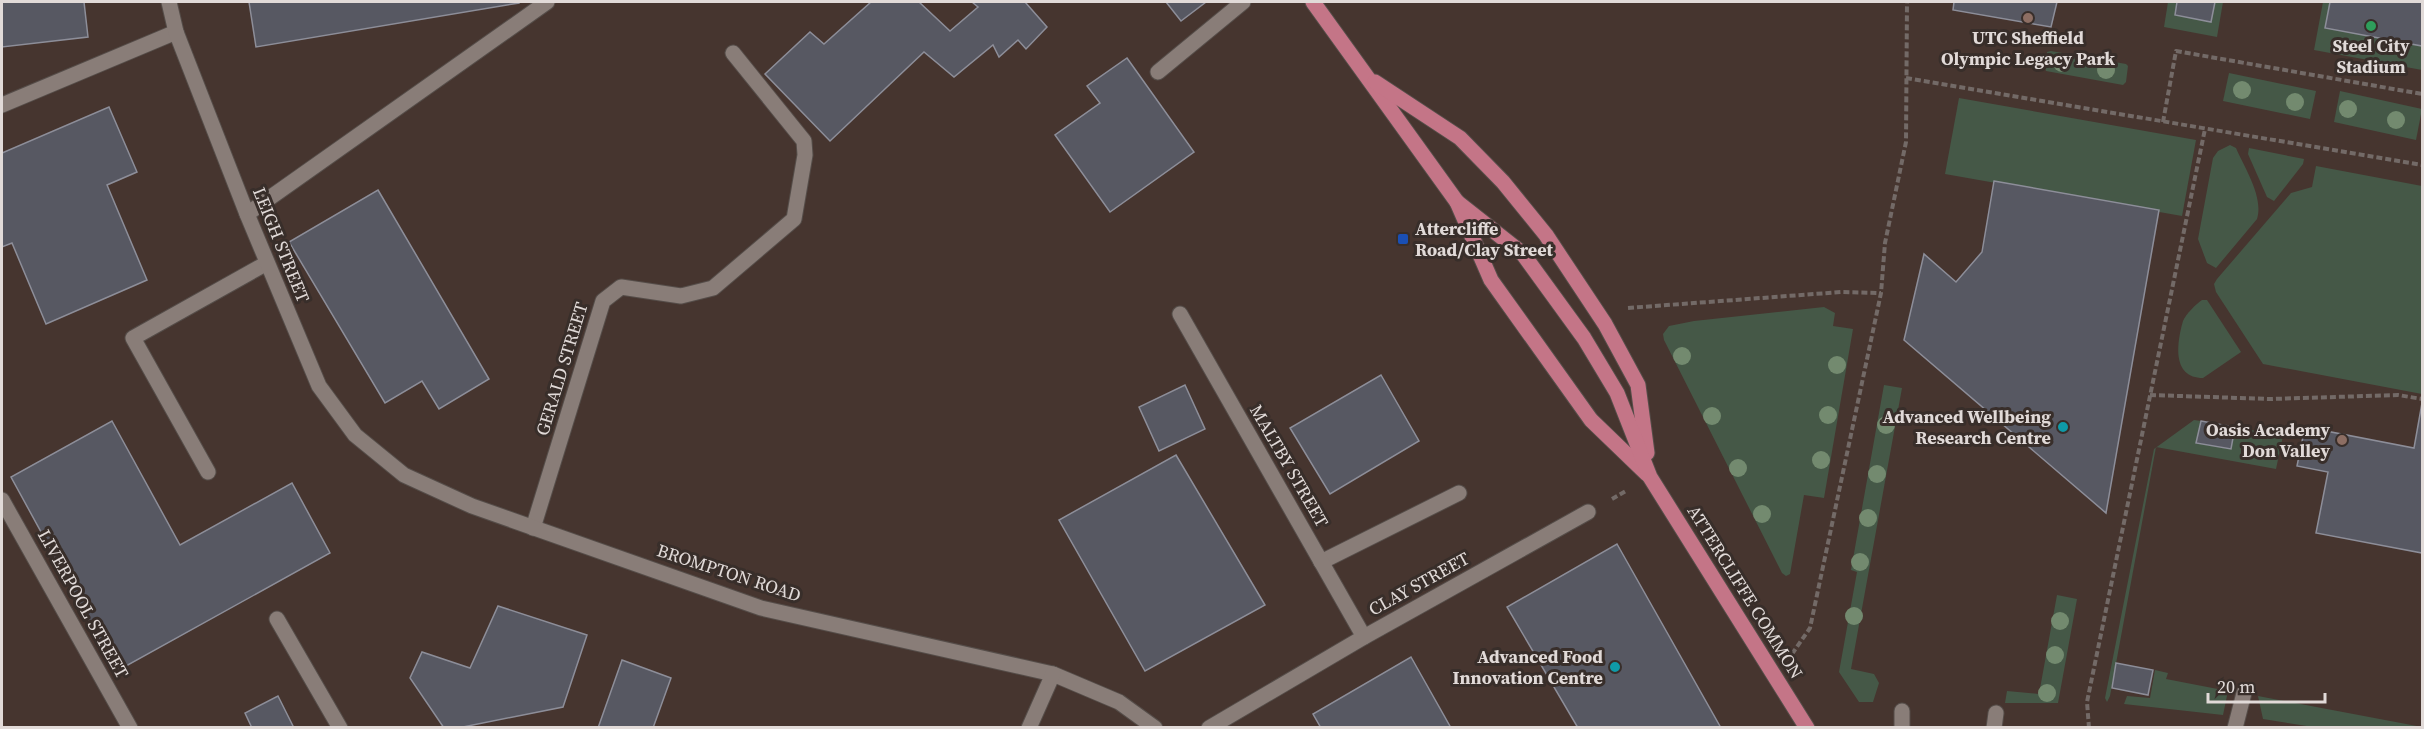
<svg xmlns="http://www.w3.org/2000/svg" width="2424" height="729" font-family="'Source Serif 4',serif">
<style>
.built{fill:#46352f}
.green{fill:#455847}
.building{fill:#575862;stroke:#8d8e99;stroke-width:1.5}
.lines{fill:none;stroke-linecap:round;stroke-linejoin:round}
.service-casing{stroke:#554d49;stroke-width:17}
.minor-casing{stroke:#554d49;stroke-width:17}
.primary-casing{stroke:#554d49;stroke-width:17}
.path{stroke:#736a67;stroke-width:4;stroke-dasharray:6 3;stroke-linecap:butt}
.service{stroke:#897d78;stroke-width:15}
.minor{stroke:#897d78;stroke-width:15}
.primary{stroke:#c47587;stroke-width:15}
.tree{fill:#738a6f}
.education-dot{fill:#8d6e63;stroke:#382e2a;stroke-width:2}
.leisure-dot{fill:#2e9e5b;stroke:#382e2a;stroke-width:2}
.transit-dot{fill:#1a4fb4;stroke:#382e2a;stroke-width:2}
.culture-dot{fill:#0f9aa8;stroke:#382e2a;stroke-width:2}
.labels{text-anchor:middle;stroke-width:6;stroke-linejoin:round;paint-order:stroke}
.poi-label{font-size:18px;font-weight:bold;fill:#e1dad8;stroke:#382e2a;text-anchor:end}
.street-label{font-size:18px;fill:#e1dad8;stroke:#382e2a}
</style>
<rect width="100%" height="100%" fill="#382e2a"/>
<rect class="built" x="2" y="2" width="2420" height="725"/>
<g class="green">
<polygon points="2168,2 2223,2 2217,37 2164,27"/>
<polygon points="2323,2 2422,2 2422,70 2314,50"/>
<polygon points="2051,51 2126,64 2128,66 2126,82 2123,85 2046,71 2045,68 2047,52"/>
<polygon points="2229,73 2316,91 2310,119 2223,101"/>
<polygon points="2340,91 2422,109 2416,140 2334,122"/>
<polygon points="1959,98 2196,140 2182,216 1945,174"/>
<path d="M2230,145l6,3c8,19 28,49 21,71l-41,49 -9,-5 -9,-24 15,-81 5,-7z"/>
<polygon points="2249,148 2304,159 2303,164 2274,201 2267,197 2248,154"/>
<polygon points="2316,166 2422,186 2422,394 2263,364 2216,292 2214,284 2217,279 2291,193 2312,187"/>
<path d="M2202,300h5l34,52 -38,26c-32,0 -26,-36 -20,-57 3,-7 13,-17 19,-21z"/>
<polygon points="1824,307 1835,313 1833,326 1853,329 1824,498 1804,495 1790,574 1786,576 1782,573 1664,340 1663,334 1669,326 1694,321"/>
<polygon points="1884,385 1902,388 1851,669 1874,674 1879,683 1873,702 1859,702 1839,672 1857,572 1851,570"/>
<polygon points="2194,420 2201,421 2196,443 2230,449 2235,427 2283,436 2276,469 2156,447 2110,696 2107,702 2105,698 2154,449"/>
<polygon points="2057,595 2077,599 2058,703 2005,703 2007,691 2039,694"/>
<polygon points="2155,670 2168,673 2166,679 2228,691 2223,715 2124,704 2127,696 2150,698"/>
<polygon points="2258,696 2422,727 2313,727 2263,719"/>
</g>
<g class="building">
<polygon points="2,2 84,2 88,37 2,47"/>
<polygon points="249,2 519,2 519,3 256,47"/>
<polygon points="871,2 919,2 950,31 978,7 972,2 1025,2 1047,27 1026,49 1018,40 999,57 993,45 954,77 924,52 830,141 765,74 810,32 824,44"/>
<polygon points="1166,2 1206,2 1181,21"/>
<polygon points="1954,2 2057,2 2051,27 1953,10"/>
<polygon points="2177,2 2215,2 2211,22 2175,15"/>
<polygon points="2330,2 2422,2 2422,46 2325,28"/>
<polygon points="1127,58 1194,152 1110,212 1055,135 1100,103 1087,86"/>
<polygon points="109,107 137,172 107,185 147,280 46,324 12,243 2,247 2,153"/>
<polygon points="1994,181 2159,210 2106,513 1904,340 1924,254 1956,282 1982,252"/>
<polygon points="378,190 489,379 439,409 422,381 385,403 289,242"/>
<polygon points="1381,375 1419,441 1330,494 1290,428"/>
<polygon points="1185,385 1205,429 1159,451 1139,407"/>
<polygon points="2422,403 2422,553 2316,533 2328,472 2297,466 2305,427 2414,448"/>
<polygon points="112,421 180,545 292,483 330,553 117,671 11,477"/>
<polygon points="2201,421 2235,427 2231,449 2196,443"/>
<polygon points="1176,455 1265,605 1145,671 1059,520"/>
<polygon points="1617,544 1721,728 1578,728 1507,607"/>
<polygon points="498,606 587,635 563,707 458,728 444,728 410,678 422,652 470,668"/>
<polygon points="1411,657 1451,728 1321,728 1313,714"/>
<polygon points="622,660 671,678 653,728 598,728"/>
<polygon points="2116,663 2153,670 2148,695 2112,688"/>
<polygon points="278,696 294,728 252,728 245,713"/>
</g>
<g class="lines">
<defs>
<g id="service">
<polyline points="1158,72 1243,2"/>
<polyline points="2,105 176,32"/>
<polyline points="247,214 547,2"/>
<polyline points="208,472 133,338 267,263"/>
<polyline points="533,528 603,301 621,287 681,296 713,288 794,219 805,155 804,141 733,53"/>
<polyline points="1321,562 1459,493"/>
<polyline points="277,619 340,728"/>
<polyline points="1902,711 1902,728"/>
<polyline points="1994,728 1996,713"/>
<polyline points="2235,728 2244,693"/>
</g>
<g id="minor">
<polyline points="169,2 176,32 247,214 319,386 355,435 404,475 472,506 761,608 1053,674 1119,702 1155,728"/>
<polyline points="1180,314 1364,637"/>
<polyline points="2,500 130,728"/>
<polyline points="1029,728 1053,674"/>
<polyline points="1209,728 1364,637 1588,512"/>
</g>
<g id="primary">
<polyline points="1313,2 1457,202 1491,280 1591,420 1647,474"/>
<polyline points="1375,82 1460,138 1503,182 1546,235 1605,324 1638,385 1647,453"/>
<polyline points="1457,202 1523,254 1584,338 1617,393 1650,477 1807,728"/>
</g>
</defs>
<use href="#service" class="service-casing"/>
<use href="#minor" class="minor-casing"/>
<use href="#primary" class="primary-casing"/>
<g class="path">
<polyline points="1906,78 2422,165"/>
<polyline points="2163,122 2176,51 2422,94"/>
<polyline points="1628,308 1841,292 1881,293"/>
<polyline points="2150,395 2270,399 2398,395 2422,399"/>
<polyline points="1612,499 1626,491"/>
<polyline points="1792,654 1810,628 1881,293 1885,243 1906,142 1907,2"/>
<polyline points="2089,728 2087,702 2205,129"/>
</g>
<use href="#service" class="service"/>
<use href="#minor" class="minor"/>
<use href="#primary" class="primary"/>
</g>
<g class="tree">
<circle cx="2062" cy="63" r="9"/>
<circle cx="2106" cy="70" r="9"/>
<circle cx="2242" cy="90" r="9"/>
<circle cx="2295" cy="102" r="9"/>
<circle cx="2348" cy="109" r="9"/>
<circle cx="2396" cy="120" r="9"/>
<circle cx="1682" cy="356" r="9"/>
<circle cx="1837" cy="365" r="9"/>
<circle cx="1828" cy="415" r="9"/>
<circle cx="1712" cy="416" r="9"/>
<circle cx="1886" cy="425" r="9"/>
<circle cx="1821" cy="460" r="9"/>
<circle cx="1738" cy="468" r="9"/>
<circle cx="1877" cy="474" r="9"/>
<circle cx="1762" cy="514" r="9"/>
<circle cx="1868" cy="518" r="9"/>
<circle cx="1860" cy="562" r="9"/>
<circle cx="1854" cy="616" r="9"/>
<circle cx="2060" cy="621" r="9"/>
<circle cx="2055" cy="655" r="9"/>
<circle cx="2047" cy="693" r="9"/>
</g>
<g class="education-dot">
<circle cx="2028" cy="18" r="6"/>
<circle cx="2342" cy="440" r="6"/>
</g>
<circle class="leisure-dot" cx="2371" cy="26" r="6"/>
<rect class="transit-dot" x="1397" y="233" width="12" height="12" rx="3"/>
<g class="culture-dot">
<circle cx="2063" cy="427" r="6"/>
<circle cx="1615" cy="667" r="6"/>
</g>
<g class="labels">
<g class="poi-label">
<text x="2028" y="44" text-anchor="middle">UTC Sheffield<tspan x="2028" dy="21">Olympic Legacy Park</tspan></text>
<text x="2371" y="52" text-anchor="middle">Steel City<tspan x="2371" dy="21">Stadium</tspan></text>
<text x="1415" y="235" text-anchor="start">Attercliffe<tspan x="1415" dy="21">Road/Clay Street</tspan></text>
<text x="2051" y="423">Advanced Wellbeing<tspan x="2051" dy="21">Research Centre</tspan></text>
<text x="2330" y="436">Oasis Academy<tspan x="2330" dy="21">Don Valley</tspan></text>
<text x="1603" y="663">Advanced Food<tspan x="1603" dy="21">Innovation Centre</tspan></text>
</g>
<g class="street-label">
<text transform="translate(281 245) rotate(68)" y="6">LEIGH STREET</text>
<text transform="translate(562 369) rotate(-73)" y="6">GERALD STREET</text>
<text transform="translate(1289 466) rotate(60)" y="6">MALTBY STREET</text>
<text transform="translate(729 573) rotate(18)" y="6">BROMPTON ROAD</text>
<text transform="translate(1419 584) rotate(-29)" y="6">CLAY STREET</text>
<text transform="translate(1745 592) rotate(58)" y="6">ATTERCLIFFE COMMON</text>
<text transform="translate(83 604) rotate(61)" y="6">LIVERPOOL STREET</text>
</g>
</g>
<rect width="2424" height="729" fill="none" stroke="#e1dad8" stroke-width="6"/>
<path d="M2208 693v9h117v-9" fill="none" stroke="#e1dad8" stroke-width="3"/>
<text x="2217" y="693" font-size="18" fill="#e1dad8" stroke="#382e2a" stroke-width="4.5" paint-order="stroke">20 m</text>
</svg>
